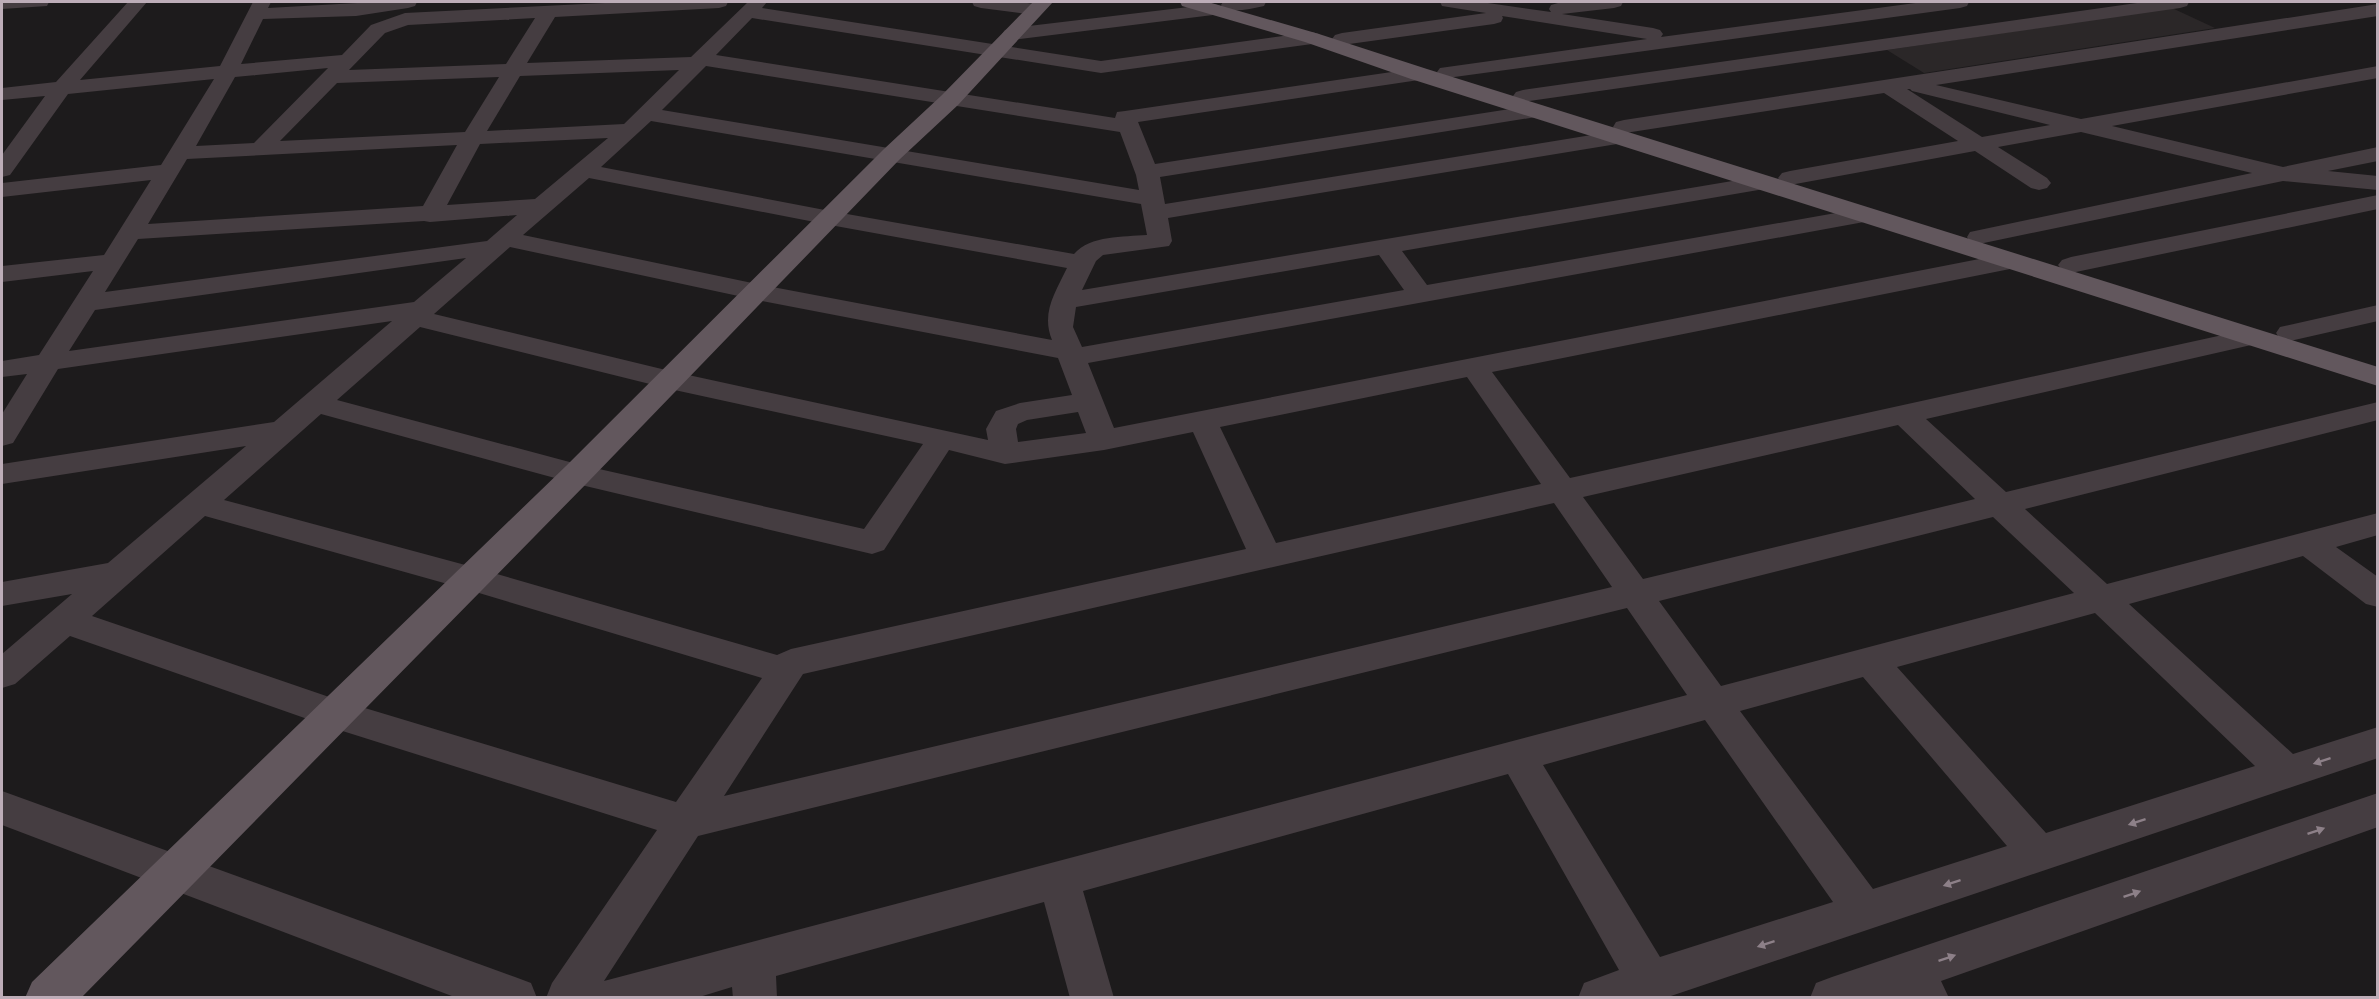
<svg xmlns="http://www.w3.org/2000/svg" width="2379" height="999" font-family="Ubuntu,sans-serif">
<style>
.built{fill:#2b2728}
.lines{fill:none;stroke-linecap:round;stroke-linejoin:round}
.minor{fill:#453d41;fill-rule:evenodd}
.major{fill:#62575d;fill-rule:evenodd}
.oneway{fill:#8d8088}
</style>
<rect width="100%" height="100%" fill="#1d1b1c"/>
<polygon class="built" points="2172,8 2215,28 1924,73 1887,50"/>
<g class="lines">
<g class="minor">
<polygon points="2,2 49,2 47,6 2,9"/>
<path d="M128,2h19l-67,78 140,-14 33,-64h18l-3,6 107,-6h42l-2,4 -7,2 -52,8 -93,3 -22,45 101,-9 29,-30 34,-12 220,-11h103l-2,4 -7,2 -164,9 -28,46 164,-6 57,-55h19l-5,6 339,53 211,-29 7,2 3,4 -3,4 -7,2 -211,29 -349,-55 -36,37 399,63 2,-6 8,-1 294,-43 7,2 3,4 -3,4 -7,2 -281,42 17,42 381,-59 8,1 3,5 -3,5 -8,1 -376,60 5,27 451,-73 -3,-4 3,-5 8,-2 754,-116v12l-442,69 145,34 297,-53v12l-266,48 171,41 95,-20v14l-50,10 50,5v14l-95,-9 -304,63 -9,-2 -3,-5 3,-5 282,-59 -171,-41 -83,15 49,31 4,5 -4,5 -8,2 -8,-2 -56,-37 -185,34 -8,-2 -4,-5 4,-5 8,-2 168,-30 -74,-48 -259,40 3,4 -3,5 -8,2 -449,74 4,23 -3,5 -66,9 -7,6 -14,29 680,-114 8,2 4,5 -4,5 -368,63 25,34 437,-77 9,2 3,5 -3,5 -9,2 -776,141 26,65 896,-175 9,3 4,5 -4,5 -9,3 -518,103 78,106 680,-149 10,2 4,6 -4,6 -334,76 80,73 372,-90v18l-353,89 82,75 271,-71v22l-42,12 42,30v30l-12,-3 -63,-48 -174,48 164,150 85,-27v31l-713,240h-87l6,-15 35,-13 -111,-196 -425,117 31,107h-44l-26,-96 -268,74 1,22h-44l-1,-11 -36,11h-150l6,-15 105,-153 -324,-102 -263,-92 -55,48 -13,4v-34l70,-60 -70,12v-24l106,-19 138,-117 -244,38v-20l272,-42 118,-101 -334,48 -45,74 -11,3v-32l25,-40 -25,3v-16l37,-6 54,-84 -91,11v-16l102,-11 47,-75 -149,17v-14l159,-18 53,-86 -146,15 -58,81 -8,2v-22l43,-59 -43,4v-12l54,-6zM535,18l-29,46 -157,6 36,-37 23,-8zM706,66l414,66 16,43 3,15 -477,-80zM328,68l-74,75 -58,3 39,-69zM679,70l-55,54 -137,7 33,-55zM499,77l-34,55 -185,9 57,-58zM1907,89h3l2,2 138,34 -68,12zM651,121l490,83 6,31c-24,2 -56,0 -73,19l-244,-43 -229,-44zM608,138l-73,61 -88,6 33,-61zM457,145l-34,61 -275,18 39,-65zM589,178l241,47 237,43c-12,25 -26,45 -15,72l-295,-56 -234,-49zM517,215l-30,26 -382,51 33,-53 286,-18 6,1zM510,247l247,53 301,58 14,37 -52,8 -24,8 -10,18 2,11 -318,-69 -236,-57zM1379,255l25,35 -322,57 -9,-20 3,-20zM466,258l-52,44 -345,49 26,-41zM420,327l250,62 253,55 -59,85 -287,-65 -240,-64zM1467,377l74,107 -265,59 -56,-116zM1078,412l8,21 -68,9 -2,-13 2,-5 9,-4zM321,414l256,70 295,70 12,-4 65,-100 56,14 99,-14 89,-18 53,117 -455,100 -14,6 -308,-89 -245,-66zM1898,425l77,74 -332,80 -60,-82zM1554,503l58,84 -888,209 79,-122zM205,516l264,74 293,88 -86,124 -341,-103 -243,-83zM1993,517l81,76 -353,93 -62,-85zM1627,608l60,87 -1083,286 94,-145zM2095,613l160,153 -209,67 -149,-166zM1863,677l144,169 -134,43 -133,-178zM1705,720l128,182 -173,55 -117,-192z"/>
<polygon points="972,2 1020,2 1042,5 1044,9 1042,13 1035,15 981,8 974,6"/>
<path d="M1223,2h43l-2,4c-13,3 -28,6 -41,3l-2,-4z"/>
<polygon points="1440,2 1481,2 1551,12 1549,9 1551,5 1558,3 1623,2 1621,6 1614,8 1562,14 1653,28 1660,30 1663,34 1661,37 1923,2 1969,2 1967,6 1960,8 1447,78 1440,76 1437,72 1440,68 1647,39 1502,16 1503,18 1501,22 1494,24 1342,45 1335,43 1332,39 1335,35 1342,33 1486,13 1442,6"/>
<polygon points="2144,2 2189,2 2187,6 2180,8 1523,102 1516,100 1513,96 1516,92 1523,90"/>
<polygon points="1214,4 1221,6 1223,10 1221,14 1012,40 1005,38 1002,34 1005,30 1012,28"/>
<polygon points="2378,195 2378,209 2071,273 2062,270 2058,265 2062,260 2071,257"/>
<polygon points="2378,305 2378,321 2290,341 2280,339 2276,333 2280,327"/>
<polygon points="2,791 515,977 531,983 537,998 457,998 2,825"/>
<polygon points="2378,793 2378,827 1941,981 1949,998 1810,998 1816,983 1832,977"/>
</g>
<g class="major">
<polygon points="1033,2 1053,2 958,105 900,159 588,482 81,998 25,998 32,982 566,466 884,149 942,95"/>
<polygon points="1180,2 1208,2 1319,34 1427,69 2378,367 2378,386 1411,79 1305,42 1182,6"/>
</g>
</g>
<defs><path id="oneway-solid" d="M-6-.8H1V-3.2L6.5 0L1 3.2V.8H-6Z" transform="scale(1.5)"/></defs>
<g class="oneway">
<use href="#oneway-solid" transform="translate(2322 761) rotate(162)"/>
<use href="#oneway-solid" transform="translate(2137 822) rotate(162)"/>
<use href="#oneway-solid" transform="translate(2316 831) rotate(-19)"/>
<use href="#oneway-solid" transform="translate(1952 883) rotate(162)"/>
<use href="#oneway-solid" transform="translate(2132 894) rotate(-19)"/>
<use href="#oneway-solid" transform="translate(1766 944) rotate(162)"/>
<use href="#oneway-solid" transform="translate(1947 958) rotate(-19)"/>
</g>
<rect width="2379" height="999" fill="none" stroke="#bdadb8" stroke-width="6"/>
</svg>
